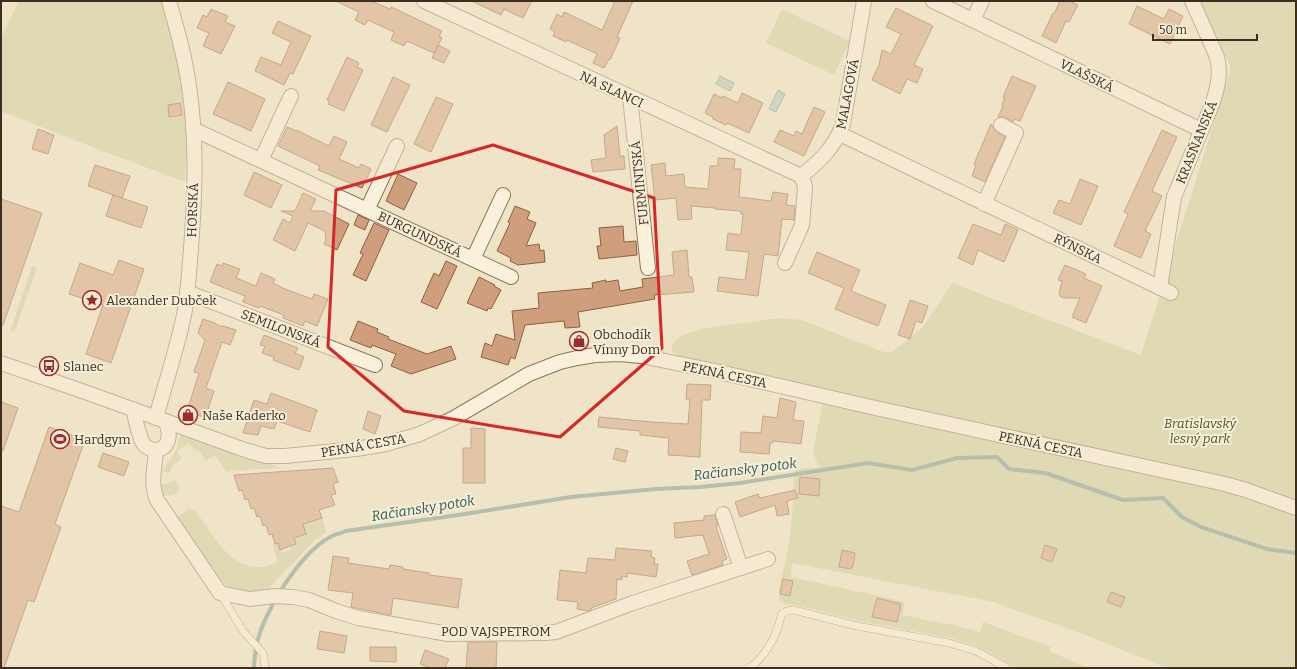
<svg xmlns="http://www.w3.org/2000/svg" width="1297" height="669" font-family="Bitter,serif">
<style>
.green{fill:#c9cf9b}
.water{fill:#a9c4bc;stroke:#6f938a}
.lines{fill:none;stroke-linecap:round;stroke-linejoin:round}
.stream{stroke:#6f938a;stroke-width:4}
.building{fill:#cf9f7d;stroke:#8d5f41}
.service-casing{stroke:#8d765c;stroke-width:8}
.minor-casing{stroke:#8d765c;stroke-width:16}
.service{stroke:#faf1dc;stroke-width:7}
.minor{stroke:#faf1dc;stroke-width:14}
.marked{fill:none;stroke:#d62828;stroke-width:3;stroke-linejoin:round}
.labels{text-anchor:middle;stroke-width:4;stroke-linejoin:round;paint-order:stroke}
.street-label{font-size:13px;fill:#3d2e20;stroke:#f7eed8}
.poi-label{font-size:13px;fill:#3d2e20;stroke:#f7eed8;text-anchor:start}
.park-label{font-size:13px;font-style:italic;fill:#4d5a26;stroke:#f7eed8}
.water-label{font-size:14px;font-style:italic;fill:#2f5d5a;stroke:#f7eed8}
</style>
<rect width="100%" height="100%" fill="#f0e4c8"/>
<g class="green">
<path d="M19,1h144c9,34 21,73 23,107 2,25 0,50 -1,74l-93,-35 -91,-36v-73z"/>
<path d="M1200,1h96v667h-129l-87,-35 -87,-31 -201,-39 -1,14 114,25 -3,13 56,11 22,6 3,-10 68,25 -2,4 39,17h-72l-39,-22 -27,-8 -91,-17 -59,-15 -16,-2 -5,-4c-2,-13 5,-28 7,-42 6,-29 7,-59 9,-89l27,-2 -5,-4 -4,-11 10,-50 -15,-16 -32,-9 -85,-16 -12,-5 -5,-3 -2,-3v-4l2,-4 7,-6 10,-4 16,-4 72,-10 23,2 82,32h8l31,-25 29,-44 189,72 90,-287z"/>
<polygon points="782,9 850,41 834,75 766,43"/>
<polygon points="32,266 37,268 15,331 12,332 11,329"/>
<path d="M182,433l84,29 15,6 -50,3 -4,2 -12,-18 -9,6 -6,-9 -5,-2 -6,-7 -12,8 5,8 -11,7v7l-8,-1c2,-9 9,-13 13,-21 3,-6 1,-14 6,-18z"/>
<path d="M175,480l5,8c-4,9 -7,7 -17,8l-2,-11z"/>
<path d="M187,508l7,2 3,3c16,21 30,52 60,54 7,1 15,-3 21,-5l-5,-17 5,-2 4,10 9,-3 -1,-3 6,-3 -2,-6 12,-4 -3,-10 19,-6 4,14 -12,9 -47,49 -18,2 -12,-1 -6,-3 -10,-7 -44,-64 11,-7z"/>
</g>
<g class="water">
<polygon points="720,76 734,83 730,91 716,84"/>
<polygon points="778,90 785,94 776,112 769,109"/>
</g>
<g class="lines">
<g class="stream">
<path d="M279,593c13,-20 31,-46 53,-57 4,-2 10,-3 14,-5l119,-17 106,-17 85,-8 44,-2 40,-4 128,-20 44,7 45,-12 40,-1 12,12 36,4 78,27 40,-2 19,19 19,10 66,22 29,4"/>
<path d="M254,668c1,-29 8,-43 21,-68"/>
</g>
</g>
<g class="building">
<polygon points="336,1 371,1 390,9 391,7 442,31 439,36 442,38 434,53 407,41 404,46 391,40 394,32 368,20 365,25 355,20 359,12"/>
<polygon points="472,1 532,1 523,18 504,9 501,15"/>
<polygon points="615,1 633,1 617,37 620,38 610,60 609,59 604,68 593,63 597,54 567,40 566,42 553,36 555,32 550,29 557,14 562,17 564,12 602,30"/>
<polygon points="1060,1 1069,1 1078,5 1069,22 1066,21 1056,43 1042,36 1053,13 1054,14"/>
<polygon points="1137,6 1164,19 1169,9 1183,16 1170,44 1129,24"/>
<polygon points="896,8 933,26 914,65 923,69 917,83 907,79 900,94 872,80 879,65 882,50 891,54 901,34 886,27"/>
<polygon points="211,9 228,16 225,22 235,26 221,54 203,46 209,33 197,28 203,15 207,17"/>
<polygon points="278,21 311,36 293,74 290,73 284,85 255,71 261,57 281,65 291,42 272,33"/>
<polygon points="438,45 450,51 444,63 432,58"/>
<polygon points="347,57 359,63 357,67 363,70 344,111 328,104 330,101 327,100"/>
<polygon points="1012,76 1036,86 1020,121 1014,119 1013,122 1005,117 998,117 1003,106 1002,105 1005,97 1003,97"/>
<polygon points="393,77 410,85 387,132 371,125"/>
<polygon points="228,82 265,99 251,131 213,114"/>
<polygon points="742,93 763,103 749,133 727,123 726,125 713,119 713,117 705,113 714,94 722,98 723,96 738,103"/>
<polygon points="436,97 453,104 431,152 414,144"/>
<polygon points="180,103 182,115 169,117 168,105"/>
<polygon points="814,107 825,112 804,156 774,142 780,130 794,136 796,131 802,134"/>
<polygon points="991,124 997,132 1005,137 985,182 972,176 976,165 974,164"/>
<polygon points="617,126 620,156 624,156 625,169 593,172 591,160 606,158 604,135"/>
<polygon points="287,127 296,131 296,130 329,146 334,136 347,142 339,159 359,168 361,164 371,169 362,188 318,170 320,166 278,146"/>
<polygon points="38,129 54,135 48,154 32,149"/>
<polygon points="1162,130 1177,137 1152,191 1162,196 1145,231 1151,234 1141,258 1114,246 1128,214 1124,212"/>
<polygon points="718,158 735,159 734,169 741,169 739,197 771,201 773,192 788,194 786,205 795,206 794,220 782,219 778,256 764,254 758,296 717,291 719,277 745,280 749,252 726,250 728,233 741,235 743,214 741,214 741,211 715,209 715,208 691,206 692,219 678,220 676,198 655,200 651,165 665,163 666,176 684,174 685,187 708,189 710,166 718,166"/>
<polygon points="95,165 130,176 122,198 88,186"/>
<polygon points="254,172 282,185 271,208 244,195"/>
<polygon points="398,174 417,183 404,210 386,201"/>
<polygon points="1080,179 1098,186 1081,225 1053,213 1059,200 1070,204"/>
<polygon points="303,193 316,199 310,211 324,211 349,224 337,250 324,244 326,240 325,231 308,223 295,251 273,240 283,219 290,223 293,216 281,211 295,211"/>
<polygon points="113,195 148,207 141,228 106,216"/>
<polygon points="1,199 42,213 3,325 1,325"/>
<polygon points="515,206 530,212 527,219 536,223 526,246 539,244 540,251 544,250 545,262 518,265 510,261 511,258 497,251 510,223 508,222"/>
<polygon points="358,215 369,220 365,230 354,225"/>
<polygon points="374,223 389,230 366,281 353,275 363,254 360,253"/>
<polygon points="973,224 1001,235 1005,224 1018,230 1004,262 978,250 973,265 958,258"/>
<polygon points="623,226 624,242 636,241 637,255 599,259 597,246 601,246 599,228"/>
<polygon points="687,250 689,277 692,277 694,292 654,295 655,299 578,312 580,327 565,328 564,321 525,325 515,359 511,357 508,365 481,357 485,343 492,346 496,334 515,340 512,311 539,308 538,293 593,288 592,283 606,280 606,282 618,280 620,291 643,287 642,279 674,275 672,252"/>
<polygon points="817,252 860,270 851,291 886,305 878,326 835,309 844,288 808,273"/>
<polygon points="119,260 144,269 111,363 86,354 103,305 69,294 80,263 113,275"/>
<polygon points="446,261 457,266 437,309 421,302 434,273 439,276"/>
<polygon points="223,263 240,269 236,278 256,286 261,273 275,279 273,283 285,289 312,299 314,294 328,299 317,326 305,321 303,326 283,318 284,315 260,306 259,308 243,302 245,296 210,282 217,264 222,266"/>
<polygon points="1065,265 1086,274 1084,278 1102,286 1086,323 1072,317 1080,298 1064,298 1061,297 1059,294 1062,281 1058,280"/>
<polygon points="479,277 495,285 494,286 501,290 491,309 488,308 487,311 467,303"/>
<polygon points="910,300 928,306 922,323 916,321 910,339 898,335"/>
<polygon points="203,319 215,323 219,326 223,326 236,330 230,345 222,342 206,388 214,391 205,419 188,408 199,373 194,372 205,340 198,333"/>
<polygon points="358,321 378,329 377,332 389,337 388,339 427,354 451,346 456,359 411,374 391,366 396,354 372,345 371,348 350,340"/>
<polygon points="583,334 584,347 574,348 573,335"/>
<polygon points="264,335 298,348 295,353 304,357 299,370 273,360 274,357 262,353 265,346 260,345"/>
<polygon points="687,384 711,385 710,400 702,400 700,457 668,455 669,438 640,435 640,431 598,427 599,417 652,422 688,424 690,400 686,399"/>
<polygon points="271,393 317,410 310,432 277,421 274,429 261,426 258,435 243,433 254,400 267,404"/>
<polygon points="780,398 796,402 793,420 804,421 801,444 773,441 772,443 770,443 769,454 740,452 741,432 761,433 763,416 777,418"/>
<polygon points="1,402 18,408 3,451 1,451"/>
<polygon points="368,411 381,416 375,434 363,429"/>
<polygon points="49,427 85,440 55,524 61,527 34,602 28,600 4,668 1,668 1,506 19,512"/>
<polygon points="471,428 485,429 485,483 463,483 463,448 471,448"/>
<polygon points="616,448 628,451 625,462 613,459"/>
<polygon points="103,453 129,462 124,476 98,467"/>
<polygon points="333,468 338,482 333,484 336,494 331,495 335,505 319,510 322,518 303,524 306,534 294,538 296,544 280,550 278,543 275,544 272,534 269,535 266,525 263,526 260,516 257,517 254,508 251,509 248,499 245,500 242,490 239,491 234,475"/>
<polygon points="800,477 820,479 819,496 799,494"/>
<polygon points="795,490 798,498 787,501 789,514 777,516 775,505 740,517 735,502 758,494 760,498"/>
<polygon points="715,515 718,526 716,527 727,559 722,561 723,565 692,575 687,561 709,554 703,535 675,538 674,523 704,520 704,516"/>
<polygon points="1045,545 1057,549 1052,562 1041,558"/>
<polygon points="616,548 652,551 651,557 655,558 654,564 658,564 656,577 627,573 627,577 622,576 622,580 617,579 616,599 591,608 591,610 588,611 577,609 578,602 557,600 560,570 586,573 588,558 615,560"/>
<polygon points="842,550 855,553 853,566 852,566 851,569 839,567"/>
<polygon points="333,556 349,558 348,563 389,569 390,565 403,567 403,569 429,573 429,575 462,579 458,608 393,598 391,615 351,607 353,593 328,590"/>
<polygon points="783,579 793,581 790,596 780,594"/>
<polygon points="1111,592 1125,597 1121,607 1107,602"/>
<polygon points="877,598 901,604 897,622 872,617"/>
<polygon points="320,631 347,636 344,653 317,649"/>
<polygon points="468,642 497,642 496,668 466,668"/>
<polygon points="370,647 396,647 396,662 370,661"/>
<polygon points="425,650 449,659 445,668 431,668 420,664"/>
</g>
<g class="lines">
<defs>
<g id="service">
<polyline points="220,593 243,631 262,652 264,657 265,668"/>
<path d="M749,668c14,-9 22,-23 28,-38 2,-5 3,-12 5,-16 3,-3 8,-4 12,-4l63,16 92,17 27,8 31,17"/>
</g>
<g id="minor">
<polyline points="424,1 801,176"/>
<polyline points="933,1 1201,130"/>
<polyline points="973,20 982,1"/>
<polyline points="630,97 648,268"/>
<polyline points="193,129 511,277"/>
<polyline points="840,134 1171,293"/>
<polyline points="261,160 291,96"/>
<polyline points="984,204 1016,133 1001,125"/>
<polyline points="367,210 397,146"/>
<polyline points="473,259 503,195"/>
<path d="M785,263l17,-38 3,-37 -1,-5 -3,-7c18,-14 34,-29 42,-52l21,-123"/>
<path d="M1160,288l14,-91 39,-95c5,-16 8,-29 4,-45l-25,-56"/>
<polyline points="187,292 375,365"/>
<polyline points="1,363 85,392 245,450 266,456 285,456 356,449 386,444 420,434 454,418 529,374 560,362 577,358 595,355 620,354 641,356 715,371 871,407 1225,484 1246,490 1296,508"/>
<path d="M133,409c3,11 5,25 10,34 7,10 22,9 25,-3 2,-6 0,-12 -2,-19"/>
<path d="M156,418c9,-34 21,-69 28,-103 4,-21 5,-44 7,-66 4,-54 6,-109 -2,-163 -4,-29 -12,-57 -20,-85"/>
<path d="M156,450c-1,17 -6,34 1,50l63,93 30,6 25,-3 18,1 16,3 27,11 22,7 90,16 98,-1 10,-1 74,-28 138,-45"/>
<polyline points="723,514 741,568"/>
</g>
</defs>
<use href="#service" class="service-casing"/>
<use href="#minor" class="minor-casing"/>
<use href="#service" class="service"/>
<use href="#minor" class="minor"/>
</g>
<path d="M0 0H1297V669H0ZM493,145l161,53 8,150 -102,89 -156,-26 -76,-64 8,-157z" fill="#f0e4c8" fill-opacity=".55" fill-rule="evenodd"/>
<path class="marked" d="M493,145l161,53 8,150 -102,89 -156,-26 -76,-64 8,-157z"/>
<defs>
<symbol id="sight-ring" viewBox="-11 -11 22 22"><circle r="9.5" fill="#f7eed8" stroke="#9e2a2b" stroke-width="1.5"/><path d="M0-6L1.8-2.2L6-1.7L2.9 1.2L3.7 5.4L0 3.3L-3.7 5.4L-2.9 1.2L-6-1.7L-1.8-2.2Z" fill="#9e2a2b"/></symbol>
<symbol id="shop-ring" viewBox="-11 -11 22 22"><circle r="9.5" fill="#f7eed8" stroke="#9e2a2b" stroke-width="1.5"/><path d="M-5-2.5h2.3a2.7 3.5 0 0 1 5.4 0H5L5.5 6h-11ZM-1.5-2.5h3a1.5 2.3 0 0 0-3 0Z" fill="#9e2a2b"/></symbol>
<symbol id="bus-ring" viewBox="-11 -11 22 22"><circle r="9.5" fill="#f7eed8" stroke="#9e2a2b" stroke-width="1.5"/><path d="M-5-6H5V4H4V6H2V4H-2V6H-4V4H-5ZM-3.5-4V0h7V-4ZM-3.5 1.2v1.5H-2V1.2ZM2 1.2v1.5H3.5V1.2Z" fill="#9e2a2b"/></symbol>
<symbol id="stadium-ring" viewBox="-11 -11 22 22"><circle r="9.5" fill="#f7eed8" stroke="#9e2a2b" stroke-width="1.5"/><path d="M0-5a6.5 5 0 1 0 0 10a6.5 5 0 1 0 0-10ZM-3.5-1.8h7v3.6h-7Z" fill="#9e2a2b"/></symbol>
</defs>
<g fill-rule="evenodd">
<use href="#sight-ring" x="81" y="289" width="22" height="22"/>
<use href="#shop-ring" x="568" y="330" width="22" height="22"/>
<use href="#bus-ring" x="38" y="355" width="22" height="22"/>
<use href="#shop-ring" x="177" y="404" width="22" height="22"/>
<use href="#stadium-ring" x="49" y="428" width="22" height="22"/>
</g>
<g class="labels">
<g class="street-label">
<text transform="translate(1087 75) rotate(26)" y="5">VLAŠSKÁ</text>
<text transform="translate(612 89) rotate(25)" y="5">NA SLANCI</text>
<text transform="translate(847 94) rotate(-79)" y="5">MALAGOVÁ</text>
<text transform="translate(1196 142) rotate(-68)" y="5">KRASŇANSKÁ</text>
<text transform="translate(639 183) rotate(-96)" y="5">FURMINTSKÁ</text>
<text transform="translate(192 210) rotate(-88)" y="5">HORSKÁ</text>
<text transform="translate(420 234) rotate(25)" y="5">BURGUNDSKÁ</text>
<text transform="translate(1078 248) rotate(26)" y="5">RÝNSKA</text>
<text transform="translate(281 328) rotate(21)" y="5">SEMILONSKÁ</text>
<text transform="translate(725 374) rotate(12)" y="5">PEKNÁ CESTA</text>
<text transform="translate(1041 444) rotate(12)" y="5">PEKNÁ CESTA</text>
<text transform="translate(363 445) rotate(-10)" y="5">PEKNÁ CESTA</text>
<text x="496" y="636">POD VAJSPETROM</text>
</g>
<g class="poi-label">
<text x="106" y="305">Alexander Dubček</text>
<text x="593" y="339">Obchodík<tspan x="593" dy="15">Vínny Dom</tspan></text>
<text x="63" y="371">Slanec</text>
<text x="202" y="420">Naše Kaderko</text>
<text x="74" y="444">Hardgym</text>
</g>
<g class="park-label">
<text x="1200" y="428">Bratislavský<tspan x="1200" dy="15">lesný park</tspan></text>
</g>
<g class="water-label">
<text transform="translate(745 469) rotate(-7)" y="5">Račiansky potok</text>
<text transform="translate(423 508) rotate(-9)" y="5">Račiansky potok</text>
</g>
</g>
<rect width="1297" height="669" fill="none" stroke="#3d2e20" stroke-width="4"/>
<path d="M1153 34v6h104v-6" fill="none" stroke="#3d2e20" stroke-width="2"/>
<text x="1159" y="34" font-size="12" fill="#3d2e20" stroke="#f7eed8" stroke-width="3" paint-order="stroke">50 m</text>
</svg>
